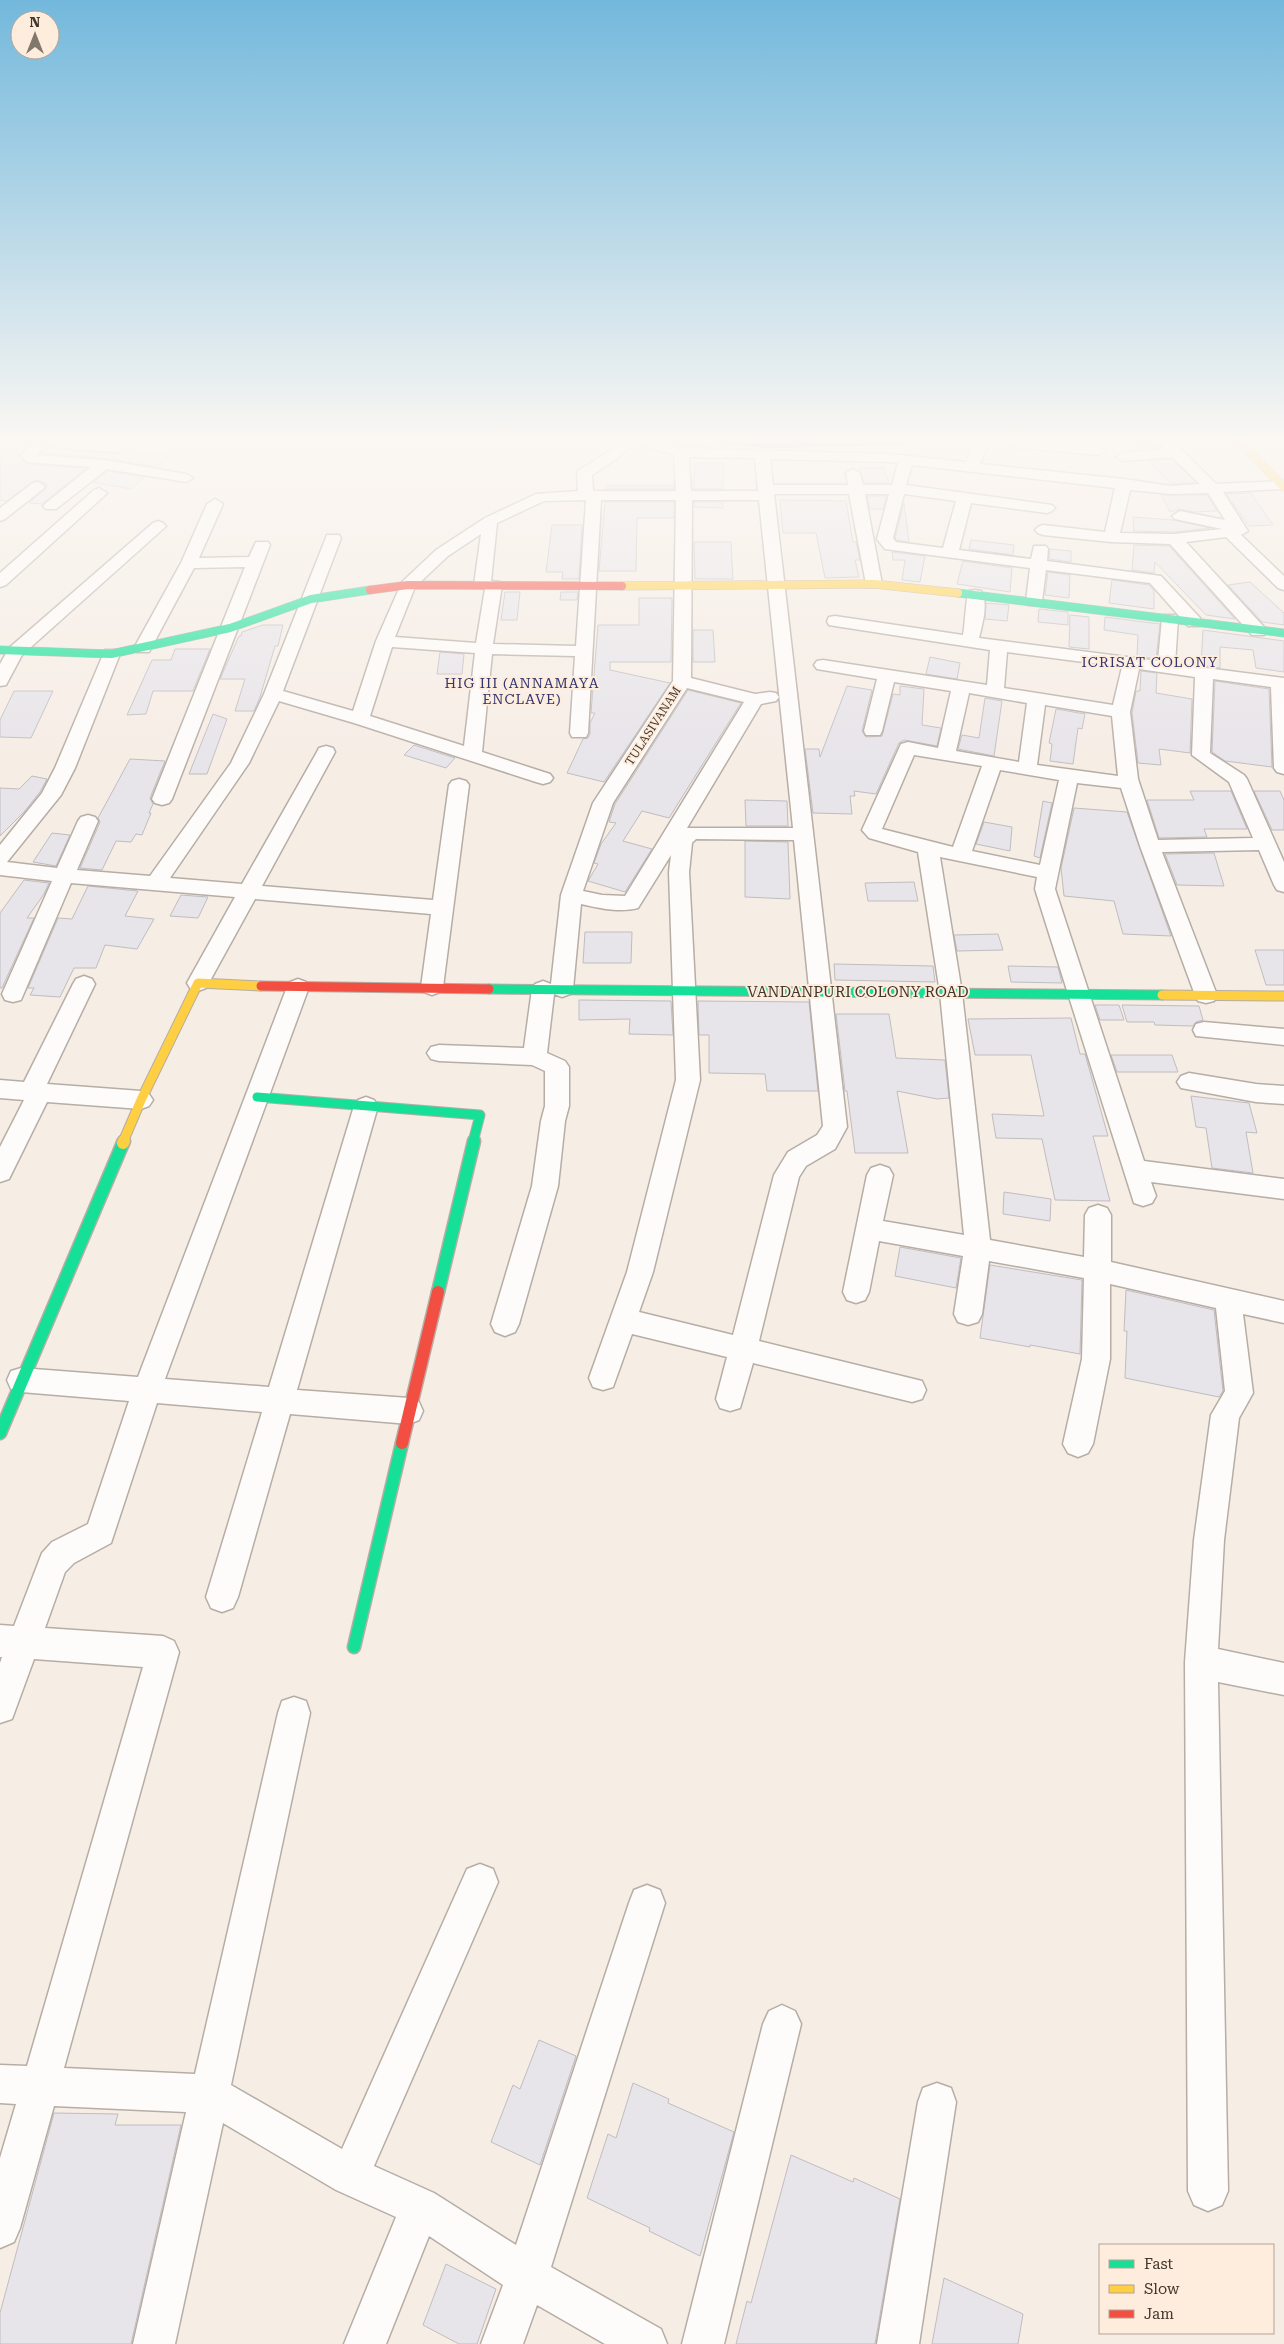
<svg xmlns="http://www.w3.org/2000/svg" width="1284" height="2344" font-family="'Roboto Serif',serif">
<style>
.water{fill:#64bdca}
.building{fill:#e7e4ea;stroke:#c0bdc0}
.lines{fill:none;stroke-linecap:round;stroke-linejoin:round}
.street-casing{stroke:#b6ada5;stroke-width:3}
.fast-far2-casing{stroke:#b6ada5;stroke-width:9}
.fast-far1-casing{stroke:#b6ada5;stroke-width:11}
.fast-casing{stroke:#b6ada5;stroke-width:15}
.slow-far2-casing{stroke:#b6ada5;stroke-width:9}
.slow-far1-casing{stroke:#b6ada5;stroke-width:11}
.slow-casing{stroke:#b6ada5;stroke-width:15}
.jam-far2-casing{stroke:#b6ada5;stroke-width:9}
.jam-far1-casing{stroke:#b6ada5;stroke-width:11}
.jam-casing{stroke:#b6ada5;stroke-width:15}
.street{fill:#fefcfb;fill-rule:evenodd}
.fast-far2{stroke:#16e098;stroke-width:8}
.fast-far1{stroke:#16e098;stroke-width:9}
.fast{stroke:#16e098;stroke-width:12}
.slow-far2{stroke:#ffcf43;stroke-width:8}
.slow-far1{stroke:#ffcf43;stroke-width:9}
.slow{stroke:#ffcf43;stroke-width:12}
.jam-far2{stroke:#f24e42;stroke-width:8}
.jam-far1{stroke:#f24e42;stroke-width:9}
.jam{stroke:#f24e42;stroke-width:12}
.labels{text-anchor:middle;stroke-width:4;stroke-linejoin:round;paint-order:stroke}
.far-street-label{font-size:12px;fill:#42372d;stroke:#feecdd}
.far-neighbourhood-label{font-size:14px;letter-spacing:1px;fill:#323671;stroke:#feecdd}
.street-label{font-size:15px;fill:#42372d;stroke:#feecdd}
</style>
<rect width="100%" height="100%" fill="#f6ede5"/>
<polygon class="water" points="715,443 902,443 901,445 767,448"/>
<g class="building">
<polygon points="1132,443 1158,443 1161,447 1138,450"/>
<polygon points="0,444 29,444 19,456 27,464 86,468 42,504 29,503 47,487 46,484 38,480 32,482 7,501 0,500"/>
<polygon points="46,447 117,454 125,450 141,453 143,451 171,456 157,467 104,458 41,453"/>
<polygon points="1171,459 1196,482 1171,484 1149,461"/>
<polygon points="695,463 723,463 723,489 693,489"/>
<polygon points="859,468 884,468 889,483 864,483"/>
<polygon points="108,471 145,477 131,489 93,482"/>
<rect x="606" y="486" width="68" height="3"/>
<polygon points="1251,493 1273,525 1249,526 1226,494"/>
<polygon points="1161,495 1207,495 1217,511 1193,512 1180,509 1170,512"/>
<polygon points="867,496 887,496 883,509 870,509"/>
<polygon points="780,500 846,501 853,542 856,542 860,560 855,560 859,577 825,578 816,533 783,533"/>
<polygon points="605,502 674,502 674,518 637,518 636,571 599,571"/>
<polygon points="694,502 723,502 723,508 694,507"/>
<polygon points="904,503 909,542 897,540 895,538"/>
<polygon points="1133,517 1173,520 1210,528 1174,532 1134,531"/>
<polygon points="552,525 582,525 579,579 562,579 563,572 546,572"/>
<polygon points="971,540 1014,545 1013,555 969,549"/>
<polygon points="694,542 731,542 733,579 695,579"/>
<polygon points="1134,545 1169,546 1235,619 1206,615 1155,562 1154,573 1132,570"/>
<polygon points="1050,549 1071,551 1071,562 1049,559"/>
<polygon points="892,552 925,556 920,582 902,580 905,560 893,560"/>
<polygon points="963,561 1012,568 1010,592 957,584"/>
<polygon points="1048,572 1070,575 1069,598 1045,595"/>
<polygon points="1112,580 1149,585 1154,591 1154,609 1109,603"/>
<polygon points="1250,582 1284,613 1284,625 1262,622 1228,585"/>
<polygon points="505,592 520,592 517,620 501,620"/>
<polygon points="561,592 578,592 577,600 560,600"/>
<polygon points="639,598 672,598 671,662 610,662 610,670 670,683 604,782 567,773 583,739 588,738 590,734 590,723 595,713 591,713 598,625 639,625"/>
<polygon points="986,603 1009,605 1007,621 985,619"/>
<polygon points="1039,609 1068,612 1068,625 1038,622"/>
<polygon points="1070,615 1089,617 1089,649 1069,647"/>
<polygon points="1105,617 1160,624 1156,659 1137,656 1138,635 1104,630"/>
<polygon points="263,625 283,625 278,646 275,646 260,697 254,711 235,711 245,679 220,679 239,636 241,636 242,632"/>
<polygon points="693,630 713,630 715,662 693,662"/>
<polygon points="1203,630 1284,641 1284,672 1256,668 1253,650 1220,647 1220,668 1201,665"/>
<polygon points="175,649 210,649 193,691 153,691 146,714 127,715 152,660 171,660"/>
<polygon points="440,652 464,654 462,674 437,674"/>
<polygon points="930,657 960,663 957,679 926,674"/>
<polygon points="1141,671 1157,673 1156,693 1192,699 1190,753 1159,749 1161,765 1138,763 1132,713 1136,691 1140,691"/>
<polygon points="1215,681 1269,689 1272,767 1225,761 1212,752"/>
<polygon points="847,686 872,690 862,731 866,737 882,736 893,694 900,695 900,686 924,689 922,725 941,728 937,746 904,740 899,743 876,794 854,791 855,796 850,796 852,814 813,813 805,749 819,749 820,757"/>
<polygon points="688,690 741,703 669,818 642,811 623,841 652,849 625,892 588,881 598,864 594,863 601,844 616,823 609,822 615,804"/>
<polygon points="14,691 53,691 31,738 0,737 0,720"/>
<polygon points="985,698 1002,701 994,756 958,749 962,735 979,738"/>
<polygon points="1056,709 1085,714 1082,729 1078,728 1073,764 1050,761 1052,744 1049,743"/>
<polygon points="213,714 227,719 207,774 189,774"/>
<polygon points="414,745 455,758 446,768 404,755"/>
<polygon points="130,759 165,761 150,798 153,804 149,813 151,813 142,835 136,834 131,842 116,841 102,870 80,868 100,822 98,818"/>
<polygon points="32,776 47,779 40,792 24,812 0,836 0,788 19,789"/>
<polygon points="1190,791 1231,791 1247,829 1204,829 1207,837 1159,838 1147,800 1194,800"/>
<polygon points="1254,791 1280,791 1284,800 1284,830 1272,830"/>
<polygon points="745,800 787,801 788,826 746,826"/>
<polygon points="1043,801 1052,803 1040,858 1034,856"/>
<polygon points="1074,808 1127,812 1171,936 1123,934 1114,901 1064,896 1061,868"/>
<polygon points="984,822 1012,827 1010,851 976,844"/>
<polygon points="52,833 70,835 56,866 33,862"/>
<polygon points="745,841 788,842 790,899 745,897"/>
<polygon points="1214,853 1224,886 1177,885 1165,854"/>
<polygon points="24,880 49,883 44,894 27,918 34,918 2,988 0,988 0,913"/>
<polygon points="914,882 918,901 868,901 865,883"/>
<polygon points="88,886 138,891 125,916 154,919 137,949 105,945 96,968 74,968 60,997 30,995 34,988 28,988 58,918 72,919"/>
<polygon points="181,895 208,897 198,918 170,916"/>
<polygon points="585,932 632,932 631,963 583,963"/>
<polygon points="998,934 1003,950 957,951 954,935"/>
<polygon points="1255,950 1284,950 1284,985 1266,985"/>
<polygon points="834,964 933,966 935,982 835,980"/>
<polygon points="1008,966 1058,967 1062,983 1011,982"/>
<polygon points="579,1000 671,1001 673,1035 629,1034 630,1019 579,1020"/>
<polygon points="698,1001 809,1002 818,1091 767,1091 765,1074 709,1073 709,1035 699,1035"/>
<polygon points="1095,1005 1119,1005 1124,1020 1100,1020"/>
<polygon points="1122,1005 1199,1006 1203,1020 1196,1022 1193,1026 1155,1025 1154,1022 1127,1022"/>
<polygon points="836,1014 889,1014 896,1058 945,1060 949,1098 937,1099 897,1091 908,1153 855,1153 847,1091 845,1091"/>
<polygon points="1071,1018 1080,1054 1085,1054 1108,1136 1093,1136 1110,1201 1055,1200 1042,1139 996,1138 992,1114 1044,1116 1031,1055 975,1055 968,1019"/>
<polygon points="1111,1055 1172,1055 1178,1072 1117,1072"/>
<polygon points="1191,1096 1249,1103 1257,1133 1246,1132 1253,1173 1212,1168 1206,1128 1196,1127"/>
<polygon points="1004,1192 1051,1199 1050,1221 1003,1214"/>
<polygon points="900,1247 961,1258 956,1288 895,1276"/>
<polygon points="990,1265 1082,1280 1080,1354 1030,1345 1030,1347 980,1338"/>
<polygon points="1126,1290 1214,1310 1223,1391 1219,1397 1125,1378 1127,1331 1124,1331"/>
<polygon points="539,2040 576,2056 540,2165 491,2142 513,2085 520,2089"/>
<polygon points="633,2083 669,2099 668,2103 734,2132 700,2256 649,2231 650,2228 587,2198 608,2134 616,2138"/>
<polygon points="54,2113 118,2114 115,2125 181,2125 131,2344 0,2344 0,2313"/>
<polygon points="791,2155 853,2182 854,2178 900,2199 875,2344 736,2344 747,2301 751,2303"/>
<polygon points="446,2264 496,2289 477,2344 459,2344 423,2325"/>
<polygon points="944,2278 1023,2314 1018,2344 932,2344"/>
</g>
<g class="lines">
<defs>
<g id="street">
<polygon points="32,443 47,443 37,455 104,460 186,474 193,478 186,482 107,469 56,509 46,509 43,506 46,503 91,467 27,462 21,456"/>
<polygon points="48,443 122,445 124,448 117,452 55,447"/>
<path d="M618,443h15l-15,15 -26,17 1,16h83l-2,-36 -30,-9 -2,-3h23l17,5 207,6 77,8 8,-19h14l-8,21 144,15 47,7 29,-2 -28,-27 -49,4 -7,-4 7,-4 42,-4 -5,-6h15l41,41 68,-3v8l-61,3 25,39 -7,4 43,41v14l-6,-2 -52,-51 -40,5 78,85 3,4 -3,4h-12l-82,-91 -59,-2 -68,-7 -5,-2 -3,-3 3,-3 5,-2 62,7 10,-44 -203,-23 -6,20 146,20 3,3 -3,3 -5,2 -76,-10 -12,47 72,9 3,-13h12l2,3 -1,12 114,15 39,42 2,4 -2,4h-12l-38,-43 -104,-13 -4,31 -2,4h-12l-2,-4 4,-33 -145,-19 -8,-10 12,-45h-24l17,90 -2,3h-12l-2,-3 -17,-90h-75l73,633 -12,22 -29,17 -7,11 -40,164 163,40 4,9 -4,9 -10,3 -159,-39 -13,45 -10,3 -10,-3 -4,-9 11,-42 -95,-23 -19,53 -10,3 -10,-3 -4,-9 38,-106 49,-192 -7,-208 2,-17 -33,53c-18,5 -39,0 -57,-4l-8,85 -3,5 -8,3 -8,-3 -7,59 18,8 4,6v39l-4,15 -7,65 -39,138 -4,8 -10,4 -10,-4 -4,-8 41,-138 9,-65 4,-15v-35l-13,-6 -93,-4 -8,-2 -4,-6 4,-6 8,-2 85,3 8,-59 3,-5 8,-3 8,3 10,-89 32,-92 80,-122 3,-181h-75l-13,233 -2,4h-14l-2,-4 5,-77 -83,-2 -10,98 68,22 3,4 -3,4 -7,2 -7,-2 -182,-59 -75,-22 -30,62 -79,115 72,6 75,-132 2,-4 7,-2 7,2 2,4 -73,134 171,14 16,-115 3,-4 7,-2 7,2 3,4 -26,202 -3,5 -8,3 -8,-3 -3,-5 10,-73 -176,-15 -49,89 -8,3 -8,-3 -3,-5 48,-86 -164,-14 -50,117 -8,2 -8,-2 -3,-6 50,-113 -52,-6v-30l42,-52 13,-25 50,-118h12l3,4 -45,114 -14,27 -54,67 50,6 21,-47 3,-4 7,-2 7,2 3,4 -21,49 73,6 81,-113 33,-69 63,-159h12l2,3 -58,153 70,20 23,-70 26,-59 34,-32 49,-32 51,-24 42,-3 -1,-18 2,-3 29,-18zM689,457l66,1 3,33h-67zM770,459l119,3 9,1 -6,22h-29l-3,-12 -7,-4 -7,4 2,12h-75zM1130,490l41,4 37,-1 17,27 -45,-9 -8,5 3,3 47,10 -48,5 -54,-1zM904,494l52,7 -13,47 -47,-6 -3,-4zM586,500l-10,146 -83,-2 9,-59 -2,-3 -9,-1 6,-58 47,-22zM692,500h67l34,328h-106l74,-124 15,-3 3,-4 -3,-4 -6,-1 -15,2 -64,-16zM481,534l-7,51 2,3 9,1 -9,54 -81,-6 20,-50 33,-31zM392,647l83,6 -11,93 -94,-30zM687,688l57,14 -119,194 -23,-1 -19,-4 30,-88zM696,839l98,1 29,286 -6,9 -29,17 -14,23 -41,160 -94,-23 14,-40 47,-192 -11,-208 3,-29z"/>
<path d="M1007,443c16,0 90,-2 98,8l-7,4 -84,-8z"/>
<polygon points="38,482 45,486 43,489 5,519 0,521 0,508 33,483"/>
<polygon points="99,488 107,493 104,496 6,585 0,587 0,573 94,490"/>
<polygon points="215,499 223,504 199,558 249,557 256,542 268,542 270,545 172,799 169,803 162,805 155,803 152,799 245,567 194,568 149,652 137,652 134,648 181,563 207,504"/>
<polygon points="158,521 163,523 166,526 163,529 22,655 6,685 0,686 0,664 9,648 153,523"/>
<path d="M975,590l6,1c8,12 1,34 -2,47l179,23 4,-42 2,-4h12l2,4 -3,45 109,14v96l-7,-2 -3,-4 -3,-81 -58,-8 -3,74 34,22 3,4 37,83v30l-7,-2 -3,-5 -15,-35 -97,2 55,143 -3,6 -8,2 -8,-2 -3,-6 -55,-149 -19,-58 -44,-5 -22,106 89,272 140,18v20l-133,-17 5,14 -4,7 -9,3 -9,-3 -99,-314 2,-12 -97,-20 22,136 28,247 94,17 1,-42 4,-7 9,-3 9,3 4,7v47l173,39v22l-41,-9 10,79 -14,25 -15,122 -6,109 66,14v32l-66,-13 10,509 -6,14 -14,6 -14,-6 -6,-14 -3,-529 9,-122 17,-125 14,-24 -9,-83 -106,-24v75l-17,85 -5,9 -10,4 -10,-4 -5,-9 19,-85 2,-81 -95,-17 -7,53 -4,8 -10,3 -10,-3 -4,-8 9,-58 -84,-15 -10,51 -4,8 -9,3 -9,-3 -4,-8 24,-117 4,-7 9,-3 9,3 4,7 -10,46 81,14 -24,-242 -22,-141 -49,-14 -7,-8 39,-86 7,-2 30,6 13,-57 -57,-9 -12,49 -2,4h-14l-2,-4 13,-52 -60,-10 -3,-4 3,-4 6,-1 164,25 3,-35 -155,-24 -6,-1 -2,-4 2,-4 6,-1 128,19c2,-9 3,-39 6,-44zM1007,652l115,15 -9,38 -109,-17zM1139,669l56,8 -3,78 37,27 24,56 -95,2 -20,-61 -8,-67zM969,693l58,10 -8,59 -63,-11zM1045,705l67,11 6,60 -81,-11zM914,755l68,11 -29,81 -71,-18zM1000,770l59,10 -19,85 -68,-14z"/>
<polygon points="84,976 92,979 95,984 47,1084 141,1091 149,1094 153,1100 149,1106 141,1109 47,1102 9,1179 0,1182 0,1147 24,1100 0,1098 0,1080 24,1082 73,984 76,979"/>
<polygon points="298,979 306,982 309,987 165,1379 269,1387 354,1106 358,1100 366,1097 374,1100 378,1106 297,1390 409,1398 419,1402 423,1411 419,1420 409,1424 290,1414 238,1597 233,1608 222,1612 211,1608 206,1597 262,1412 157,1403 111,1543 74,1563 65,1572 45,1628 163,1636 174,1641 179,1652 64,2068 195,2074 278,1713 282,1701 294,1697 306,1701 310,1713 231,2085 342,2149 467,1869 480,1864 493,1869 498,1882 374,2166 434,2193 516,2245 629,1903 634,1890 647,1885 660,1890 665,1903 551,2267 661,2329 667,2344 605,2344 537,2305 523,2344 481,2344 503,2285 429,2236 386,2344 344,2344 396,2217 336,2190 223,2123 175,2344 133,2344 186,2112 54,2106 20,2228 14,2242 0,2248 0,2158 16,2104 0,2103 0,2065 27,2066 143,1667 34,1659 12,1719 0,1723 0,1663 2,1657 0,1657 0,1625 14,1626 42,1553 52,1542 88,1524 129,1401 21,1392 11,1389 7,1380 11,1371 21,1368 138,1377 287,987 290,982"/>
<polygon points="1204,1022 1284,1029 1284,1045 1196,1036 1193,1030 1196,1024"/>
<polygon points="1189,1073 1256,1084 1284,1086 1284,1104 1256,1102 1181,1088 1177,1082 1181,1076"/>
<polygon points="782,2005 795,2011 801,2024 724,2344 682,2344 763,2024 769,2011"/>
<polygon points="937,2083 951,2088 956,2102 919,2344 877,2344 918,2102 923,2088"/>
</g>
<g id="fast-far2">
<polyline points="958,593 1284,633"/>
<polyline points="0,650 111,654 230,628 311,599 370,590"/>
</g>
<g id="fast-far1">
<polyline points="489,989 1162,995"/>
<polyline points="257,1097 480,1115 473,1142"/>
</g>
<g id="fast">
<polyline points="438,1292 474,1141"/>
<polyline points="0,1433 123,1143"/>
<polyline points="354,1647 402,1443"/>
</g>
<g id="slow-far2">
<polyline points="1241,443 1284,487"/>
<polyline points="622,586 874,584 958,593"/>
</g>
<g id="slow-far1">
<polyline points="1162,995 1284,996"/>
<polyline points="123,1142 141,1100 198,983 261,986"/>
</g>
<polyline id="slow" points="123,1143 124,1141"/>
<polyline id="jam-far2" points="370,590 408,585 622,586"/>
<polyline id="jam-far1" points="261,986 489,989"/>
<polyline id="jam" points="402,1443 438,1292"/>
</defs>
<use href="#street" class="street-casing"/>
<use href="#fast-far2" class="fast-far2-casing"/>
<use href="#fast-far1" class="fast-far1-casing"/>
<use href="#fast" class="fast-casing"/>
<use href="#slow-far2" class="slow-far2-casing"/>
<use href="#slow-far1" class="slow-far1-casing"/>
<use href="#slow" class="slow-casing"/>
<use href="#jam-far2" class="jam-far2-casing"/>
<use href="#jam-far1" class="jam-far1-casing"/>
<use href="#jam" class="jam-casing"/>
<use href="#street" class="street"/>
<use href="#fast-far2" class="fast-far2"/>
<use href="#fast-far1" class="fast-far1"/>
<use href="#fast" class="fast"/>
<use href="#slow-far2" class="slow-far2"/>
<use href="#slow-far1" class="slow-far1"/>
<use href="#slow" class="slow"/>
<use href="#jam-far2" class="jam-far2"/>
<use href="#jam-far1" class="jam-far1"/>
<use href="#jam" class="jam"/>
</g>
<linearGradient id="sky" x2="0" y2="1"><stop stop-color="#73b8dc"/><stop offset="0.57" stop-color="#fbf7f3"/><stop offset="1" stop-color="#fbf7f3" stop-opacity="0"/></linearGradient>
<rect width="1284" height="771" fill="url(#sky)"/>
<g class="labels">
<g class="far-street-label">
<text transform="translate(653 726) rotate(-57)" y="4">TULASIVANAM</text>
</g>
<g class="far-neighbourhood-label">
<text x="1150" y="667">ICRISAT COLONY</text>
<text x="522" y="688">HIG III (ANNAMAYA<tspan x="522" dy="16">ENCLAVE)</tspan></text>
</g>
<g class="street-label">
<text x="858" y="997">VANDANPURI COLONY ROAD</text>
</g>
</g>
<rect x="1099" y="2244" width="175" height="90" fill="#feecdd" stroke="#b3a497"/>
<rect x="1109" y="2260" width="25" height="8" fill="#16e098" stroke="#b3a497"/>
<text x="1144" y="2269" font-size="15" fill="#42372d">Fast</text>
<rect x="1109" y="2285" width="25" height="8" fill="#ffcf43" stroke="#b3a497"/>
<text x="1144" y="2294" font-size="15" fill="#42372d">Slow</text>
<rect x="1109" y="2310" width="25" height="8" fill="#f24e42" stroke="#b3a497"/>
<text x="1144" y="2319" font-size="15" fill="#42372d">Jam</text>
<g transform="translate(35 35)"><circle r="24" fill="#feecdd" stroke="#b3a497"/>
<path d="M0-4L9 19L0 12L-9 19Z" fill="#81776d"/>
<text y="-8" font-size="14" font-weight="bold" text-anchor="middle" fill="#42372d">N</text>
</g>
</svg>
